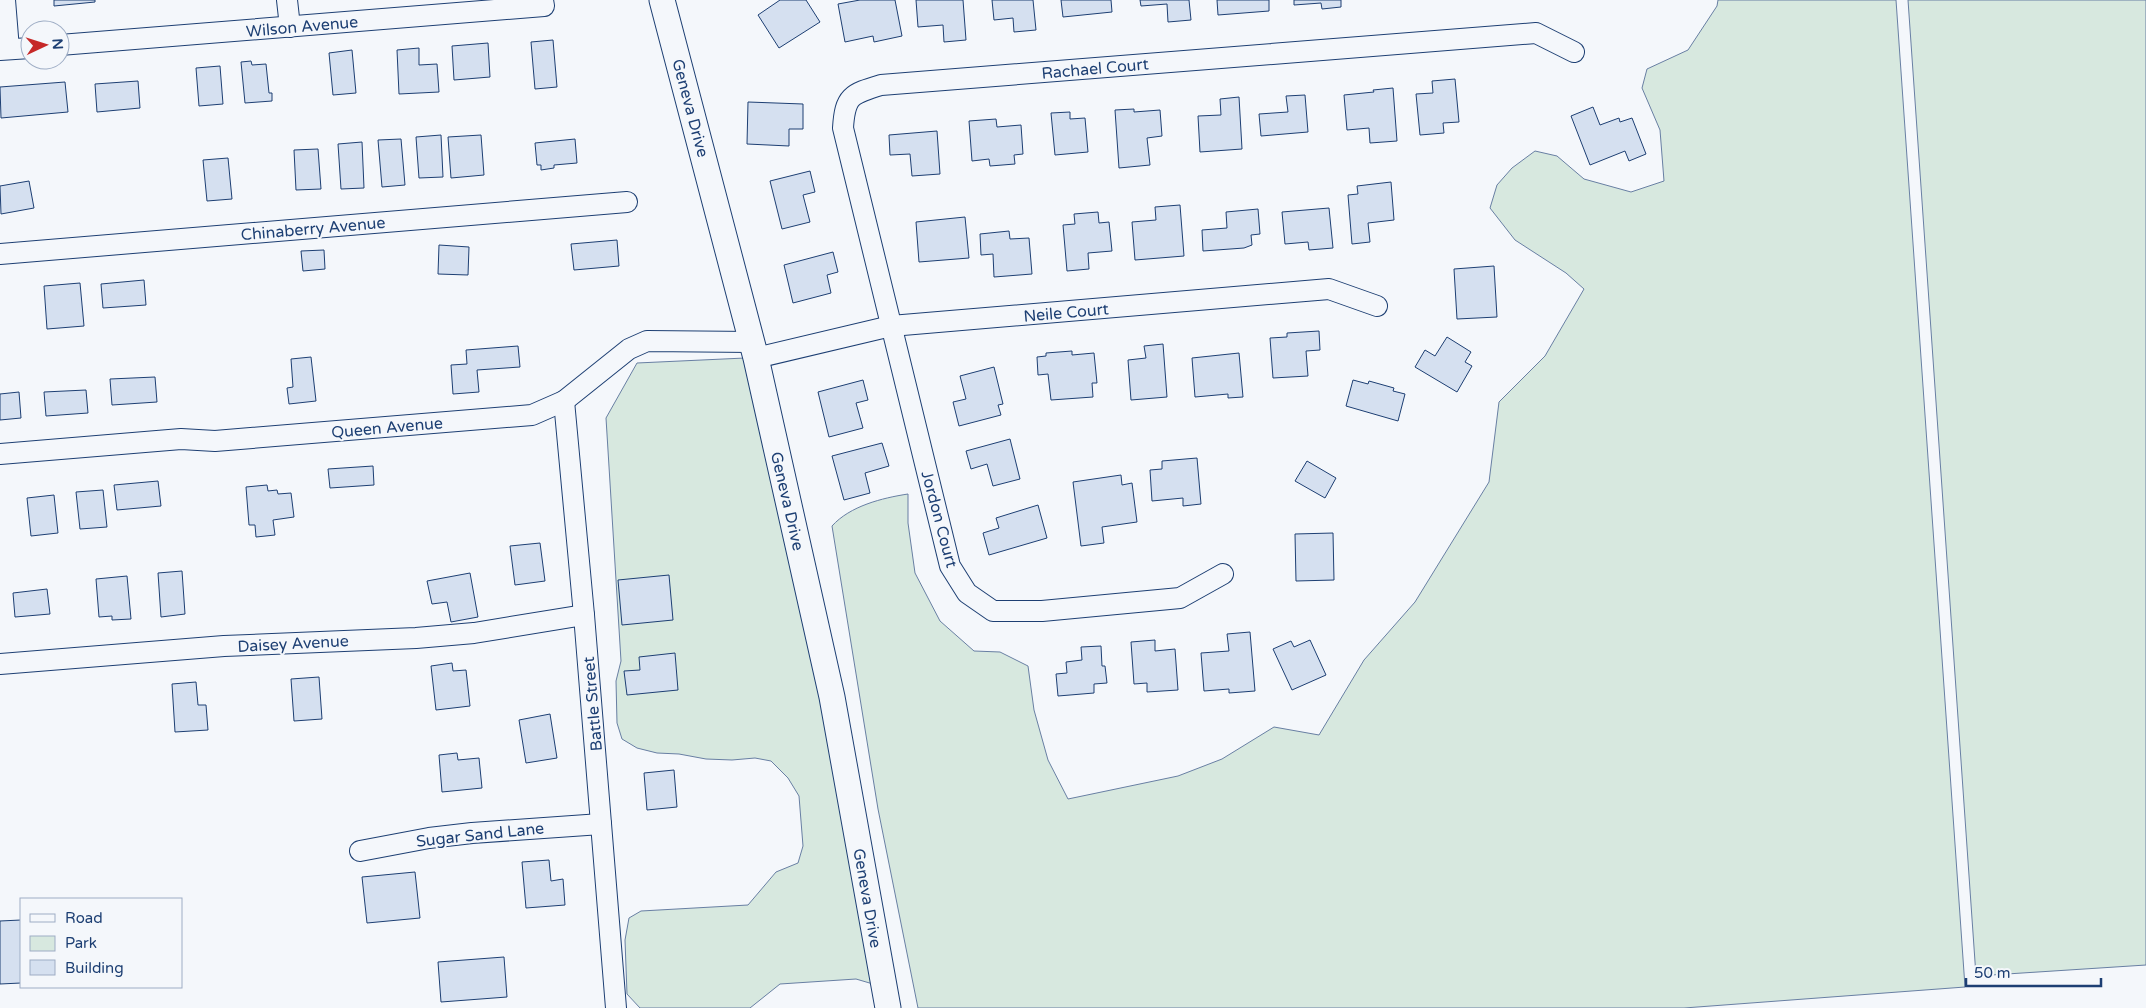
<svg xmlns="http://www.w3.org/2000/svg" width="2146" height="1008" font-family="'Varela Round',sans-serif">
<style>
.green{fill:#d7e8df;stroke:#687fa3}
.building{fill:#d5e0f0;stroke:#1d3f73}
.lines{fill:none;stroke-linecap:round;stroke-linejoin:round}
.minor-casing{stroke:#1d3f73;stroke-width:22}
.major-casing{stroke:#1d3f73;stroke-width:27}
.minor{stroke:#f4f7fb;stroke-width:20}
.major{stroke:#f4f7fb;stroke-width:25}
.labels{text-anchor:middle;stroke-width:4;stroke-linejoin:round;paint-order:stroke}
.street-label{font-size:16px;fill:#1d3f73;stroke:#f4f7fb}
</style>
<rect width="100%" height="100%" fill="#f4f7fb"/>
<g class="green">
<path d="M1718,0h178l69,987 -281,21h-766l-40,-199 -46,-283c18,-20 50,-28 76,-32v29l7,50 25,48 34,30 26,1 28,14 6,44 14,50 20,39 110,-23 44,-17 52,-32 45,8 45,-75 51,-58 74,-120 10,-80 46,-46 39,-67 -18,-16 -51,-33 -25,-32 7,-23 15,-17 23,-17 22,5 27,23 47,13 33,-11 -4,-51 -18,-42 5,-19 41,-19 29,-44z"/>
<polygon points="1908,0 2146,0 2146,965 1976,976"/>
<polygon points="745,358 822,699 873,984 856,979 780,984 750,1008 640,1008 627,994 625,940 629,918 641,911 748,905 776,872 798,863 803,846 799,796 788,778 771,761 755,758 732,760 706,759 679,754 657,753 637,748 622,739 617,723 616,681 621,661 606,418 637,363"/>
</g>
<g class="building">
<polygon points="54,0 95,0 95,2 54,6"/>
<polygon points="780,0 806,0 820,22 779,48 758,15"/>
<polygon points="860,0 895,0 902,36 874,42 873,36 845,42 838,4"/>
<polygon points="916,0 963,0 966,40 944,42 943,25 918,27"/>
<polygon points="992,0 1033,0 1036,30 1014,32 1013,18 994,20"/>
<polygon points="1061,0 1111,0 1112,12 1063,17"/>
<polygon points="1140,0 1189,0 1191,20 1168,22 1167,4 1141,6"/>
<polygon points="1217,0 1269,0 1269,11 1218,15"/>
<polygon points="1294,0 1341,0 1341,7 1322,9 1321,3 1294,5"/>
<polygon points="553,40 557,87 535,89 531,42"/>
<polygon points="488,43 490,77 454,80 452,46"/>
<polygon points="419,48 419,65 437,64 439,92 399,94 397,50"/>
<polygon points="352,50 356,93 333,95 329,53"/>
<polygon points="251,61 252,65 266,64 269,93 272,93 272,101 245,103 241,62"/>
<polygon points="220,66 223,104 199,106 196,68"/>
<polygon points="1455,79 1459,122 1443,123 1444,133 1420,135 1416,94 1433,93 1432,81"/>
<polygon points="138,81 140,108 97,112 95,84"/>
<polygon points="65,82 68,112 1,118 0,87"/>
<polygon points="1393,88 1397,141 1370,143 1369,128 1347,130 1344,95 1374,92 1373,90"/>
<polygon points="1305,95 1308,132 1261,136 1259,114 1288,112 1286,96"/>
<polygon points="1239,97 1242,149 1200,152 1198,116 1221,115 1220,99"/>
<polygon points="748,102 803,104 803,129 789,129 789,146 747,144"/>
<polygon points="1593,107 1600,125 1619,118 1620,122 1632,118 1646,154 1629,161 1625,151 1590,165 1571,116"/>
<polygon points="1134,109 1134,112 1160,110 1162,136 1147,138 1150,165 1119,168 1115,110"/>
<polygon points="1070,112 1070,119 1085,118 1088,152 1055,155 1051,113"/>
<polygon points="996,119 997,127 1021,125 1023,154 1014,155 1015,164 990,166 989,159 972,161 969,121"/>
<polygon points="937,131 940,174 912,176 910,154 890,155 889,135"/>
<polygon points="441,135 443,177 419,178 416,137"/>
<polygon points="481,135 484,175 451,178 448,137"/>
<polygon points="401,139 405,185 382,187 378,140"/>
<polygon points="575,139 577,163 554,165 554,168 541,170 541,165 537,165 535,143"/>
<polygon points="362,142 364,188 341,189 338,144"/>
<polygon points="318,149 321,189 296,190 294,150"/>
<polygon points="228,158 232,199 207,201 203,160"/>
<polygon points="810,171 815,192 803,195 810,222 782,229 770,181"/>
<polygon points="29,181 34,208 1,214 0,186"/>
<polygon points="1391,182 1394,220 1368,223 1370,242 1352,244 1348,195 1358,194 1357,186"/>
<polygon points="1180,205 1184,256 1135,260 1132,222 1156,220 1155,207"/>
<polygon points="1329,208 1333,248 1309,250 1308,242 1285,244 1282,212"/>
<polygon points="1258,209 1260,234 1251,235 1252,245 1244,248 1203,251 1202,230 1227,228 1226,212"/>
<polygon points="1098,212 1099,223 1109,222 1112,251 1088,253 1089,269 1067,271 1063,225 1075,224 1074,214"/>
<polygon points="965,217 969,258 919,262 916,222"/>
<polygon points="1009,231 1010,239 1029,238 1032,274 994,277 993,254 981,255 980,234"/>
<polygon points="617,240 619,266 574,270 571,244"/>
<polygon points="439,245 469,247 468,275 438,274"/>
<polygon points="324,250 325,269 303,271 301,251"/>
<polygon points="833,252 838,272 827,275 831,293 793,303 784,265"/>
<polygon points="1494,266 1497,317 1457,319 1454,269"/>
<polygon points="144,280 146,305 103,308 101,284"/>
<polygon points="80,283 84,326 47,329 44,286"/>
<polygon points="1319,331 1320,350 1306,351 1308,376 1273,378 1270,338 1287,337 1287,333"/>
<polygon points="1447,337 1471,352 1465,362 1472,366 1457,392 1415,367 1425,350 1435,356"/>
<polygon points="1163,344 1167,397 1131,400 1128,360 1146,358 1144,346"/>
<polygon points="518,346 520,367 477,370 479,392 453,394 451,365 467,364 466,350"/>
<polygon points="1072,351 1072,355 1094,353 1097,383 1092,383 1093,397 1051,400 1048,374 1038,375 1037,357 1046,356 1046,353"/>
<polygon points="1239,353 1243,397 1228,398 1228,394 1195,397 1192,358"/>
<polygon points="311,357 316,401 289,404 287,388 293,387 291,359"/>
<polygon points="994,367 1003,404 998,405 1001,415 959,426 953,402 966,399 960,376"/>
<polygon points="155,377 157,402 112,405 110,379"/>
<polygon points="863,380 868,400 856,403 863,428 829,437 818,392"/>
<polygon points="1353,380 1368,384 1369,381 1394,388 1393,391 1405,394 1398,421 1346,406"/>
<polygon points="86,390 88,413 46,416 44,392"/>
<polygon points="19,392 21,418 0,420 0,394"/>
<polygon points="1010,439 1020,479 993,486 987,464 971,469 966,451"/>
<polygon points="882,443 889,466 865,473 870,493 844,500 832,456"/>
<polygon points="1197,458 1201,504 1183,506 1183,498 1152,501 1150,470 1162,469 1162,461"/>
<polygon points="1307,461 1336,478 1325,498 1295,481"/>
<polygon points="373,466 374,485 330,488 328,469"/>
<polygon points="1121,475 1122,485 1132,483 1137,522 1102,527 1104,543 1081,546 1073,482"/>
<polygon points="158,481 161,506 117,510 114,485"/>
<polygon points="267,485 268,491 277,490 278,494 291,493 294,517 273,520 275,535 256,537 255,525 249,525 246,487"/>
<polygon points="103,490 107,527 80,529 76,492"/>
<polygon points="54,495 58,533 31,536 27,498"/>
<polygon points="1038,505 1047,538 989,555 983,533 999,528 996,518"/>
<polygon points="1333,533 1334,580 1296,581 1295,534"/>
<polygon points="540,543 545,581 515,585 510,546"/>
<polygon points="182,571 185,614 161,617 158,573"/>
<polygon points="470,573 478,617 451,622 447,602 432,604 427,581"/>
<polygon points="669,575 673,620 622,625 618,580"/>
<polygon points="127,576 131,619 112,620 112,616 99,617 96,579"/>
<polygon points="47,589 50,614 15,617 13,593"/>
<polygon points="1250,632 1255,691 1229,693 1229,689 1204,691 1201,653 1229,651 1227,634"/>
<polygon points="1155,640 1155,651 1175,649 1178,690 1147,692 1147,683 1134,684 1131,642"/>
<polygon points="1310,640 1326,675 1292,690 1273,649 1291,641 1294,647"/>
<polygon points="1101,646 1102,666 1105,666 1107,683 1094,684 1094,693 1058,696 1056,674 1067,673 1066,662 1082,660 1081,647"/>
<polygon points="675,653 678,690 627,695 624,671 640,670 639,657"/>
<polygon points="452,663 453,671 466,670 470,706 436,710 431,666"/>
<polygon points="319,677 322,719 294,721 291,679"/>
<polygon points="196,682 198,705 206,705 208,730 175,732 172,684"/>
<polygon points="550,714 557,758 526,763 519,720"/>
<polygon points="457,753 458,760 479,758 482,788 442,792 439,755"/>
<polygon points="674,770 677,807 647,810 644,773"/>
<polygon points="549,860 551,881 563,879 565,905 526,908 522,862"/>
<polygon points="415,872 420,918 367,923 362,877"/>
<polygon points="21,920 21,983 0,984 0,921"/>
<polygon points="504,957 507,997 441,1002 438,962"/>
</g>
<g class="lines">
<defs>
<g id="minor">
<polyline points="5,0 9,49"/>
<polyline points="287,0 290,27"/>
<polyline points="60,45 544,6 543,0"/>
<polyline points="0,50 30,48"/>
<polyline points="0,254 627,202"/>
<polyline points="756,358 891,326 1329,289 1377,306"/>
<polyline points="564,401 584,615 616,1008"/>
<polyline points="0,454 181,439 215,441 532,415 564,401 629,349 647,341 752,342"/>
<path d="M1223,574l-43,24 -138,13h-49l-26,-18 -17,-27 -107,-438c2,-32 8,-34 38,-43l655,-52 38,19"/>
<polyline points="0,664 224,646 416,638 474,633 584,615"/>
<polyline points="360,851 429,838 472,833 601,824"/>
</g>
<polyline id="major" points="662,0 756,358 832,697 888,1008"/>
</defs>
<use href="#minor" class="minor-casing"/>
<use href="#major" class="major-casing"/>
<use href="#minor" class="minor"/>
<use href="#major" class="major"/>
</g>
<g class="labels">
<g class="street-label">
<text transform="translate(302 26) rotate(-5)" y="6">Wilson Avenue</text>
<text transform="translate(1095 68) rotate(-5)" y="6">Rachael Court</text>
<text transform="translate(691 108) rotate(75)" y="6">Geneva Drive</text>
<text transform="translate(313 228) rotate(-5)" y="6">Chinaberry Avenue</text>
<text transform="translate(1066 312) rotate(-5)" y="6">Neile Court</text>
<text transform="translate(387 427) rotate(-5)" y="6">Queen Avenue</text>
<text transform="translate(788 501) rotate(77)" y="6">Geneva Drive</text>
<text transform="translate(940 519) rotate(75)" y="6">Jordon Court</text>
<text transform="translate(293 643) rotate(-3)" y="6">Daisey Avenue</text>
<text transform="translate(592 704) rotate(-95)" y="6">Battle Street</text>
<text transform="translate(480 834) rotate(-6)" y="6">Sugar Sand Lane</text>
<text transform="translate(868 898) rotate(80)" y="6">Geneva Drive</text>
</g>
</g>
<rect x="20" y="898" width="162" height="90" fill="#f4f7fb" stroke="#9eadc5"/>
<rect x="30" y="914" width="25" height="8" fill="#f4f7fb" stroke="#9eadc5"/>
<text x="65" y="923" font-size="15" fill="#1d3f73">Road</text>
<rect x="30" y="936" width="25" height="15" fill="#d7e8df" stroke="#9eadc5"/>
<text x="65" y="948" font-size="15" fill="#1d3f73">Park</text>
<rect x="30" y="960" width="25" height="15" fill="#d5e0f0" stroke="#9eadc5"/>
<text x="65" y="973" font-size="15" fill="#1d3f73">Building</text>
<g transform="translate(45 45) rotate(86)"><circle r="24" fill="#f4f7fb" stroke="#9eadc5"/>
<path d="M0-4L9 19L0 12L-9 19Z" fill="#c62828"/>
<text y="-8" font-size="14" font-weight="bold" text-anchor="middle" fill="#1d3f73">N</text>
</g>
<path d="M1966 978v8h135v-8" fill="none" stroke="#1d3f73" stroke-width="2.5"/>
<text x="1974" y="978" font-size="15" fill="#1d3f73" stroke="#f4f7fb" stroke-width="4" paint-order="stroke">50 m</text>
</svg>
